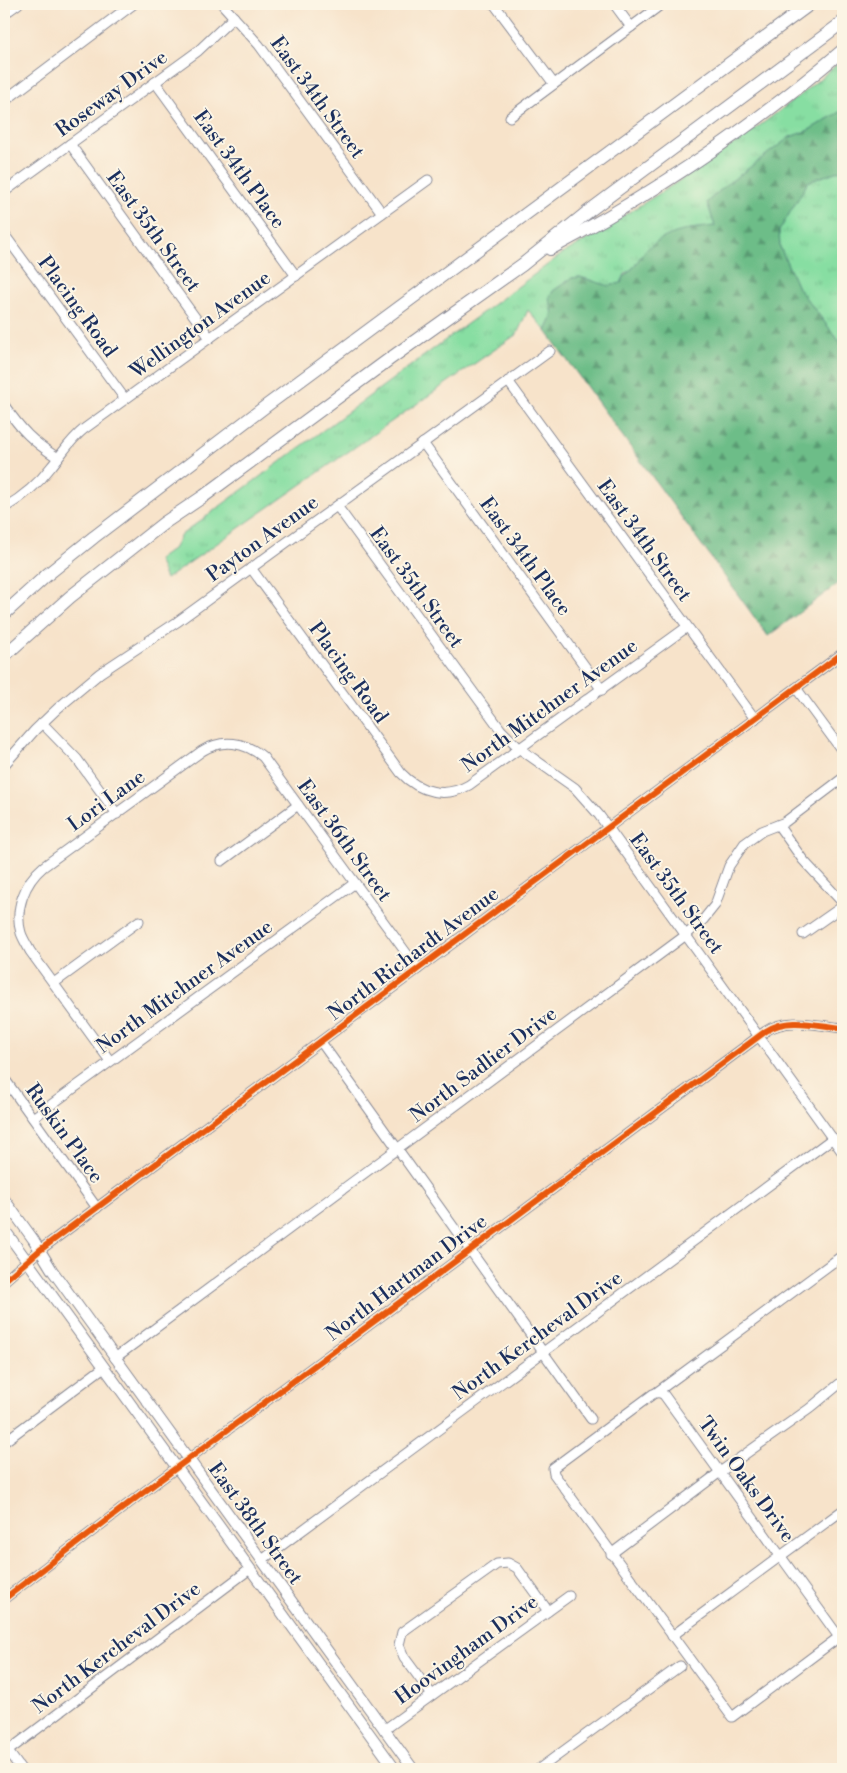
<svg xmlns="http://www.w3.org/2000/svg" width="847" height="1773" font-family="'Libre Bodoni',serif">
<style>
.grass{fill:url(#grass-tufts);stroke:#518680}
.forest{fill:url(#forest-firs);stroke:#447673}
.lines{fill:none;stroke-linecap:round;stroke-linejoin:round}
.minor-casing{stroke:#898994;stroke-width:11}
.major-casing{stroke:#898994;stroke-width:12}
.highway-casing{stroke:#898994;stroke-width:14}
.minor{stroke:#fff;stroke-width:9}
.major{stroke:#fff;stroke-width:10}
.highway{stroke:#fff;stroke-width:12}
.cycleway-casing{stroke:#fcf5e5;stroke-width:9}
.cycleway{stroke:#e8590c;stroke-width:6}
.labels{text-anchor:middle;stroke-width:4;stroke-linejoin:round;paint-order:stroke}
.street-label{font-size:20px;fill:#1b2f5e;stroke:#fcf5e5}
</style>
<defs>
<pattern id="grass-tufts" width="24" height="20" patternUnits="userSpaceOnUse" patternTransform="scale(1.25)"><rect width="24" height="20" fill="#87dea2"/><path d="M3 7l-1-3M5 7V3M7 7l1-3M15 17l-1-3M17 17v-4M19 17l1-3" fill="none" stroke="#74bf8e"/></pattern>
<pattern id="forest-firs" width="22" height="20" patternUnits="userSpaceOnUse" patternTransform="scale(1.25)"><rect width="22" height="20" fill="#6dbd88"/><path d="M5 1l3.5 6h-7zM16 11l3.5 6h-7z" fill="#599a72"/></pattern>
</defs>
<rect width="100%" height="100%" fill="#fcf5e5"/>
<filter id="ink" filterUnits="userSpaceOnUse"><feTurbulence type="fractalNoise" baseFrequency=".02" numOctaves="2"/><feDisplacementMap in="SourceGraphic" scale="10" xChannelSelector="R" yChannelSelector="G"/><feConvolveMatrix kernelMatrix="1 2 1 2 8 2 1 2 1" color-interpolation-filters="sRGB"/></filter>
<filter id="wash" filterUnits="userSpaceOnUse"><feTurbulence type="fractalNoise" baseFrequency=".0096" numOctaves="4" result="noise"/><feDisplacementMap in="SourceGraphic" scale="20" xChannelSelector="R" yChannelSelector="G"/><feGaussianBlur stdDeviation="1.12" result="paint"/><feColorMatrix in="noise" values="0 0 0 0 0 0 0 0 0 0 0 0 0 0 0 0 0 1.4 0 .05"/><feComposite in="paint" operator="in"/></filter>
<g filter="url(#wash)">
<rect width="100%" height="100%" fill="#f7e3ca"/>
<g class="grass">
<path d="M843,59v51l-34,20 -19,7 -65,49 -18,16 8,24 -26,3 -45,24 -11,15 -8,6 -4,9 -12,3 -29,-9 -8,1 -19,13 -4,8c6,16 4,17 -3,32l-18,-21 -11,24 -351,245 -8,-19 15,-11 8,-14 381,-281 31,-18 3,-4c86,-51 172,-107 247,-173z"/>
<polygon points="843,169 843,346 798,288 780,247 779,231 808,182"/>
</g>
<path class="forest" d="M843,110v59l-35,13 -29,49 1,16 18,41 45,58v234l-75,56 -222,-305c7,-15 9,-16 3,-32l4,-8 19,-13 8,-1 29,9 12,-3c3,-7 7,-10 12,-15 4,-5 7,-11 11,-16 20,-20 44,-23 71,-26l-8,-24 18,-16 65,-49 19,-7z"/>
</g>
<g filter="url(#ink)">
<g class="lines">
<defs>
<g id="minor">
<polyline points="222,4 259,45 382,213"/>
<polyline points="494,4 554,84"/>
<polyline points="614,4 631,27"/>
<polyline points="4,14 18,4"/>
<polyline points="155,82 296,276"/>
<polyline points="510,117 662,4"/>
<polyline points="70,144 210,338"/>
<polyline points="4,192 198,51 234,17"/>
<polyline points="4,234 125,399"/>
<polyline points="508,381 755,719"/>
<path d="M4,405c18,26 28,36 54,53"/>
<polyline points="423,443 602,690"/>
<polyline points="337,506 501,730 520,749 575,788 599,815 843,1153"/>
<path d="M4,508c17,-10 35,-25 47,-41 11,-13 19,-27 33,-38l344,-249"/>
<path d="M251,568l150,205c18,19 44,26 68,12l218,-158"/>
<polyline points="796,688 843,752"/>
<polyline points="42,723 77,759 117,814"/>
<polyline points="4,765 35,730 58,708 100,673 177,622 550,351"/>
<polyline points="778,825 803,860 843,903"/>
<polyline points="222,861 298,805"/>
<polyline points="803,934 843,906"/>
<polyline points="54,983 139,921"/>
<polyline points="321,1042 591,1419"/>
<path d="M110,1061l-80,-110c-3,-6 -7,-12 -9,-18 -7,-24 4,-51 22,-66l159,-116c21,-13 43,-9 61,6l155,212"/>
<polyline points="4,1078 97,1208"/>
<polyline points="33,1118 355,883"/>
<polyline points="4,1281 40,1250 843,653"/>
<polyline points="115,1358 686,935 703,920 715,905 729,866 744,844 762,831 785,822 843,778"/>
<polyline points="657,1392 843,1255"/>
<polyline points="4,1442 104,1367"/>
<polyline points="611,1554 720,1472 809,1409 843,1381"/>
<polyline points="262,1560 833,1138"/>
<path d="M4,1599l137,-105 625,-463c22,-15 53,-5 77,-3"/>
<path d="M843,1634l-4,3 -107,80 -178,-243 -1,-6 100,-74c4,-2 7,-2 11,1l175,242 4,6"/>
<polyline points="672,1636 843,1510"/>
<polyline points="432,1695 404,1657 399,1645 402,1632 497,1564 508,1563 517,1568 548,1611"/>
<polyline points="384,1730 569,1596"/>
<polyline points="4,1746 21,1769"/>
<polyline points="4,1754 250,1569"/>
<polyline points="539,1769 680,1666"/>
</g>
<g id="major">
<polyline points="4,101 133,4"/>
<polyline points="4,1199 33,1239 52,1270 413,1769"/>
<polyline points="4,1229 395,1769"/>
</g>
<g id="highway">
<path d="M550,249c105,-56 203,-122 293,-199"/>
<polyline points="4,614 48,574 94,537 266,406 810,4"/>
<polyline points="4,656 70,597 164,523 204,496 391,358 522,265 589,211 843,22"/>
</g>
</defs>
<use href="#minor" class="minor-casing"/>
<use href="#major" class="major-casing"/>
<use href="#highway" class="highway-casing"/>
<use href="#minor" class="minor"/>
<use href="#major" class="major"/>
<use href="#highway" class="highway"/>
<defs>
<g id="cycleway">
<polyline points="4,1281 40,1250 843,653"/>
<path d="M4,1599l137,-105 625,-463c22,-15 53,-5 77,-3"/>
</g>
</defs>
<use href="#cycleway" class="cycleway-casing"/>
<use href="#cycleway" class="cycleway"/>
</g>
</g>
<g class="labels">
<g class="street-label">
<text transform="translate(111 93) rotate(-36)" y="7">Roseway Drive</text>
<text transform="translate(318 97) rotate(54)" y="7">East 34th Street</text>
<text transform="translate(240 169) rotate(54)" y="7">East 34th Place</text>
<text transform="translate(154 231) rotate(54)" y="7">East 35th Street</text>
<text transform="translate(78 306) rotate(54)" y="7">Placing Road</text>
<text transform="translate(200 324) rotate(-36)" y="7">Wellington Avenue</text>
<text transform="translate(262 538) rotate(-36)" y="7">Payton Avenue</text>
<text transform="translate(645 540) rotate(54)" y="7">East 34th Street</text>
<text transform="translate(526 556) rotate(54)" y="7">East 34th Place</text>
<text transform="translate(417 587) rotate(54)" y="7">East 35th Street</text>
<text transform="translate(349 672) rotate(54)" y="7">Placing Road</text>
<text transform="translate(549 705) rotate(-36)" y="7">North Mitchner Avenue</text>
<text transform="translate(106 800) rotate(-36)" y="7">Lori Lane</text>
<text transform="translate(345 840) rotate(54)" y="7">East 36th Street</text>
<text transform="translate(677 893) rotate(54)" y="7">East 35th Street</text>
<text transform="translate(413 953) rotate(-37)" y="7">North Richardt Avenue</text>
<text transform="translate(184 986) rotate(-36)" y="7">North Mitchner Avenue</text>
<text transform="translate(483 1064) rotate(-37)" y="7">North Sadlier Drive</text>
<text transform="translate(65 1133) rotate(54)" y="7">Ruskin Place</text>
<text transform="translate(406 1277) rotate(-37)" y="7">North Hartman Drive</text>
<text transform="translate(537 1335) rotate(-36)" y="7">North Kercheval Drive</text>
<text transform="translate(747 1479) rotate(54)" y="7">Twin Oaks Drive</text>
<text transform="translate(256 1523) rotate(54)" y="7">East 38th Street</text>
<text transform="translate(116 1647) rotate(-37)" y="7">North Kercheval Drive</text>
<text transform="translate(466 1649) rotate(-36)" y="7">Hoovingham Drive</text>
</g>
</g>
<rect width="847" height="1773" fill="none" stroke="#fcf5e5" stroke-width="20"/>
</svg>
